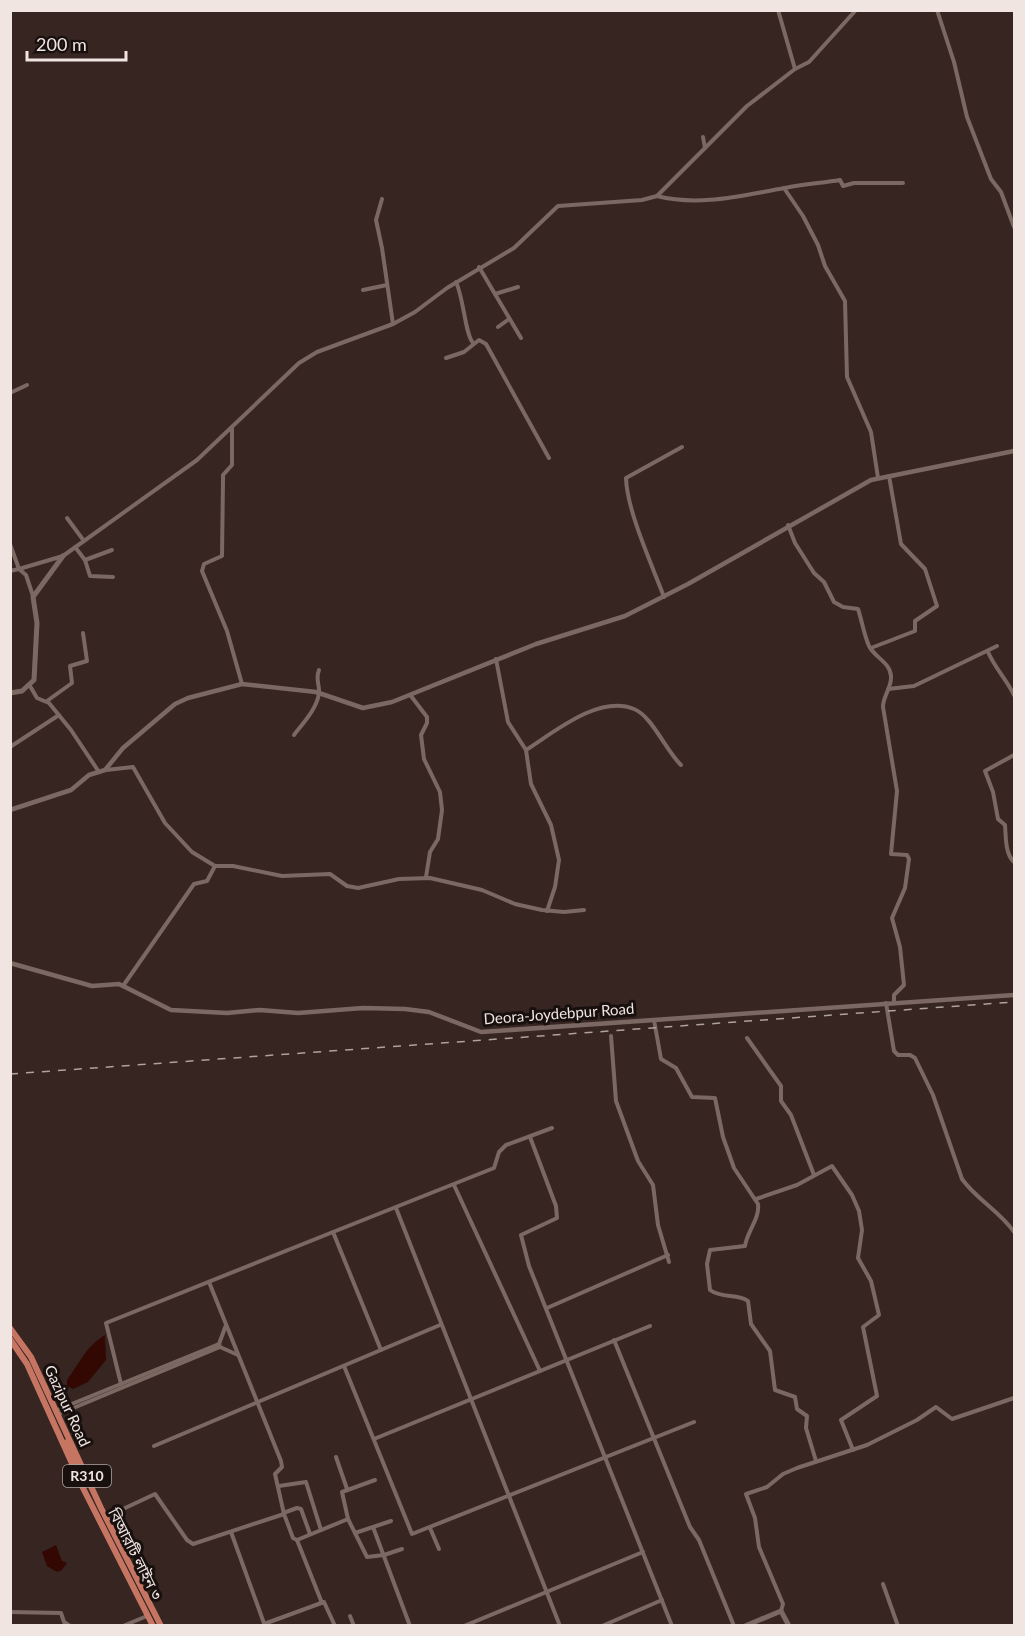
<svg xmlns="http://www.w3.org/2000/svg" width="1025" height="1636" font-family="Lato,'Noto Sans Bengali',sans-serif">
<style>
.water{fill:#330803}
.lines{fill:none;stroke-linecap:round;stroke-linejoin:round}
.minor{stroke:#7c6863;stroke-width:4}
.tertiary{stroke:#7c6863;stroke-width:4.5}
.secondary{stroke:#7c6863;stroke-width:5}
.primary{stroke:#c67563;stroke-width:6}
.rail{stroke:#afa29e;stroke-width:1.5;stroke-dasharray:8 8;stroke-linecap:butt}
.labels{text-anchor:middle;stroke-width:6;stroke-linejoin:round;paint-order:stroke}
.shield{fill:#18100e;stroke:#b0a5a2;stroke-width:1.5}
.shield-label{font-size:14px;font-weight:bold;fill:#f1e5e2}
.street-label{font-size:15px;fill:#f1e5e2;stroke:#18100e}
</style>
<rect width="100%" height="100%" fill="#362521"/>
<g class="water">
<path d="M105,1335l1,25 -18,22 -15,7 -6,-3v-6c12,-16 19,-34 38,-45z"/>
<polygon points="56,1545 62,1561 67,1563 62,1570 57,1572 47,1566 42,1552"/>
</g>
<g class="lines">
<g class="minor">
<polyline points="778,10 795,69"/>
<polyline points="937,10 954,62 967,117 991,179 1001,192 1014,227"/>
<polyline points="703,137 705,148"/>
<polyline points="784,188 803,216 818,245 825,266 845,301 847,377 871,432 878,478"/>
<path d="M657,196c43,11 86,-1 128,-8 18,-4 37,-5 55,-8l3,6 11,-3h49"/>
<polyline points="382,199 376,220 382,248 393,324"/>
<polyline points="479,267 521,338"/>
<path d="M456,282c8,17 9,52 17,61"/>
<polyline points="363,290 387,285"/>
<polyline points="495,294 518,287"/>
<polyline points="498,327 509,319"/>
<polyline points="446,358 464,352 479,340 486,344 549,458"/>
<polyline points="10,393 27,385"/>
<polyline points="232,428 232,465 223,475 223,480 222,556 204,564 202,571 227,631 242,684"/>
<polyline points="67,518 84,541"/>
<path d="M788,525l7,18 19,30 10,9 10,20 9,5 15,2c4,12 6,26 11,37 6,12 21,16 22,30 1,12 -8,19 -8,31l14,84 -6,63 16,1 2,4 -4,29 -13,30 8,29 4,38 -10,10v8"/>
<polyline points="10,544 19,569 63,556 197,460 299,363 317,352 393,324 415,312 447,288 514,248 558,206 642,200 657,196 747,106 795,69 809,62 856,10"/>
<polyline points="75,547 85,560 90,576 113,577"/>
<polyline points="85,560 112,550"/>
<polyline points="10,571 19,569 26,575 33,596"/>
<path d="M664,597c-12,-32 -37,-86 -38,-119l56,-31"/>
<polyline points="871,648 915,631 915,621 937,606 925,569 901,544 889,476"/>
<path d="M988,652c7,16 18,27 26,43"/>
<polyline points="496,659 508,722 526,750 531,784 551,825 559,860 555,887 547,911"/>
<polyline points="30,686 37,698 49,703 71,730 99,772"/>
<polyline points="888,689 914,686 997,646"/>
<polyline points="411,696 427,717 427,723 421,735 424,759 440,792 442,810 438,839 430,852 426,877"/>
<polyline points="47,701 72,683 70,666 87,661 83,633"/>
<path d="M294,735c9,-12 23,-26 25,-42 1,-8 -4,-13 0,-23"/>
<polyline points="10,747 59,715"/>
<path d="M526,750c27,-17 73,-56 108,-41 18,7 32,42 47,56"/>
<path d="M1014,755l-29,16 8,21 5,27 7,6c1,12 0,29 9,37"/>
<polyline points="106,770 133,767 165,823 192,852 215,866 233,866 282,876 330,874 347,886 358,888 399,879 430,878 482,890 515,904 542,910 564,912 584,910"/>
<polyline points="123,986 194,884 207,881 215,866"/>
<path d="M886,1003l8,48 4,4h12l5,3 18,37 29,84c15,21 38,32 52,53"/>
<path d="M654,1020l7,39 15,9 16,29 23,1 8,39 11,31 24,36c2,15 -11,27 -13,42l-35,4 -3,14 3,26c12,9 28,3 38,11l3,23 19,27 5,39 20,7 2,12 10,7 -1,12 10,33"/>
<polyline points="611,1036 616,1101 638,1161 653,1185 658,1225 669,1262"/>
<polyline points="747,1038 781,1086 781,1101 791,1115 814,1175"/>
<polyline points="530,1137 556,1206 557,1218 521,1235 529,1266 672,1626"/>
<polyline points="454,1185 540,1371"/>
<polyline points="756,1199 797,1185 832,1166 852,1195 859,1211 862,1230 858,1258 871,1281 879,1315 863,1327 877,1396 841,1420 853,1450"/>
<polyline points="396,1208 560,1626"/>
<polyline points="209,1282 281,1461 282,1467 275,1474 284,1514"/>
<polyline points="547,1308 668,1255"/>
<polyline points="226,1325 219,1344 220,1347 238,1355"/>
<polyline points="614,1340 690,1527 699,1540 734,1626"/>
<polyline points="381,1350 333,1232 494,1168 499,1152 506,1145 552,1128"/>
<polyline points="344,1366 412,1534 694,1422"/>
<polyline points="121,1384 106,1323 333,1232"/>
<polyline points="57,1410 219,1344"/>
<polyline points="59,1414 220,1347"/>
<polyline points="374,1439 650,1326"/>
<polyline points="154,1446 440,1325"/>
<polyline points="336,1457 347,1489"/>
<polyline points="375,1480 342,1492 348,1519 367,1557 384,1555 402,1549"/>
<polyline points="279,1486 306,1482 321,1530"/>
<polyline points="286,1512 297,1508 301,1509 310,1534"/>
<polyline points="106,1517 155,1494 187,1540 193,1544 284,1514 293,1538 297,1540 348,1519"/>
<polyline points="373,1527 410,1626"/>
<polyline points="430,1528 439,1549"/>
<polyline points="231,1532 265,1626"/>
<polyline points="355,1533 391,1521"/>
<polyline points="297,1540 322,1603"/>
<polyline points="883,1584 898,1626"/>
<polyline points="781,1611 783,1604 759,1547 755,1518 746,1494 767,1487 783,1474 797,1468 867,1445 917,1420 936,1407 952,1419 1014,1398"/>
<polyline points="10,1612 61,1613 64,1622 70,1626"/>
<polyline points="350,1616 354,1626"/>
<polyline points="264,1624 324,1602 335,1626"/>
<polyline points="123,1626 147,1616"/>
<polyline points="464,1626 643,1552"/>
<polyline points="602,1626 662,1600"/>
</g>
<g class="tertiary">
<polyline points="10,810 71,790 89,775 105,770 123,748 175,704 188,698 242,684 316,692 363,708 392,702 536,644 625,616 688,584 871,480 1014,451"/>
<polyline points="10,963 92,986 119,984 171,1010 227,1013 260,1010 298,1013 363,1008 405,1009 429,1012 481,1032 1014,995"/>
</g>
<g class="secondary">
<polyline points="10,693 22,691 34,680 37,623 33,597 63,556"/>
<polyline points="745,1626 781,1611 789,1626"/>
</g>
<g class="primary">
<polyline points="10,1328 31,1357 101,1508 161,1626"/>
<polyline points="10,1339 27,1364 84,1490 153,1626"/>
<polyline points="67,1442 77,1463"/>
</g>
<polyline class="rail" points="10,1074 1014,1002"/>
</g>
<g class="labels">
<rect class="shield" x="63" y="1465" width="48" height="22" rx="4.5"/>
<g class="shield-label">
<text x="87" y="1481">R310</text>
</g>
<g class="street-label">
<text transform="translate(559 1014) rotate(-4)" y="5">Deora-Joydebpur Road</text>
<text transform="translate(67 1406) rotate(65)" y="5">Gazipur Road</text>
<text transform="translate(135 1554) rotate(63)" y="5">বিআরটি লাইন ৩</text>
</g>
</g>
<rect width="1025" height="1636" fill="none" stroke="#f1e5e2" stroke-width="24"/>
<path d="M27 51v9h99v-9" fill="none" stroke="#f1e5e2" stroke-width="3"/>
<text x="36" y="51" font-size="18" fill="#f1e5e2" stroke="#18100e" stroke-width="4.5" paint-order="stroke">200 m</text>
</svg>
